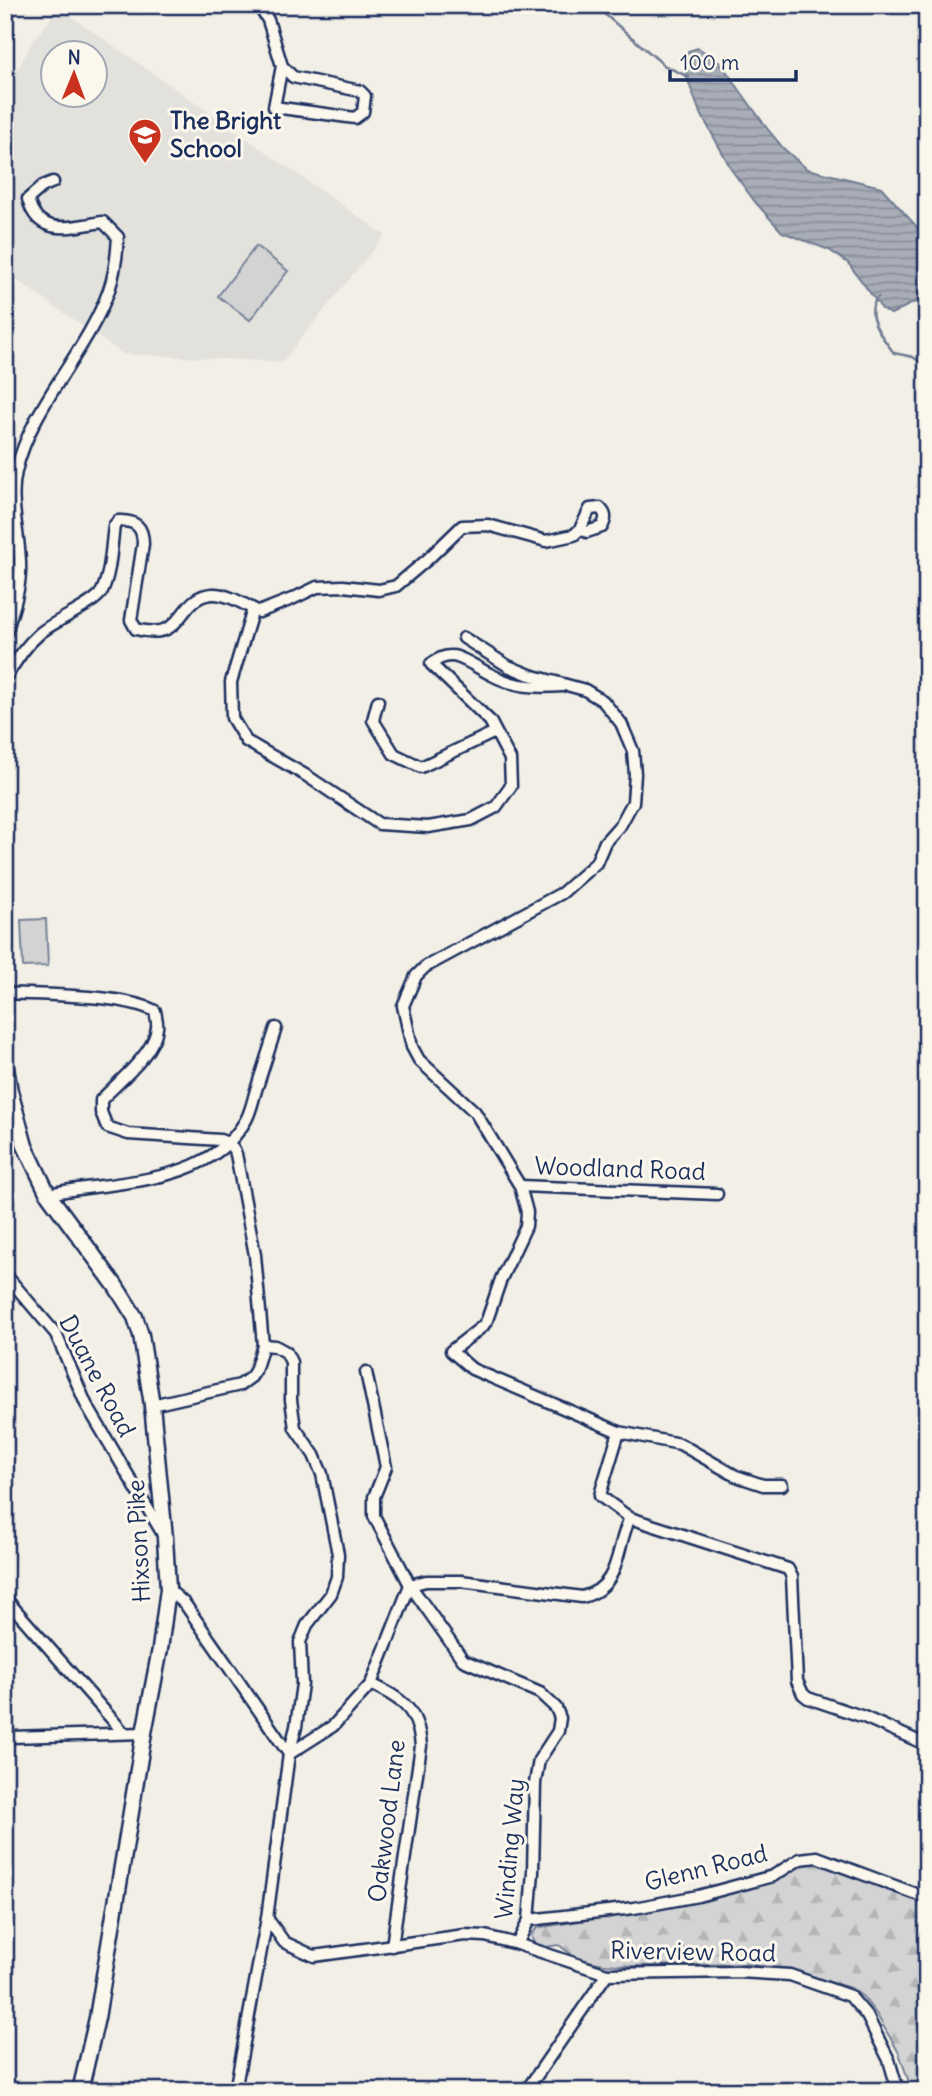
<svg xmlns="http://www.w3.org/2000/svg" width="932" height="2096" font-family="Delius,sans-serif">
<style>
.built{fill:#e2e1dc;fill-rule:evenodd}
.green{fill:#d2d3d2;stroke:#768198;stroke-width:2}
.forest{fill:url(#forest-firs);stroke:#768198;stroke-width:2}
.water{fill:url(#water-rules);stroke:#707b93;stroke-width:2}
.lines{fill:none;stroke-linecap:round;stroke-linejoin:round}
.stream{stroke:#707b93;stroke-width:2.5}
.minor-casing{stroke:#1b2f5e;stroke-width:15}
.primary-casing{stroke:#1b2f5e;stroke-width:19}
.minor{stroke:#fbf7ec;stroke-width:10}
.primary{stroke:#fbf7ec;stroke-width:14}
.labels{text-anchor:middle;stroke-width:6;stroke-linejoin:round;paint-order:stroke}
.poi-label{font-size:24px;font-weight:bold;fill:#1b2f5e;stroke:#fbf7ec;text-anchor:start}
.street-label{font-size:24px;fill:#1b2f5e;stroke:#fbf7ec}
</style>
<defs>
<pattern id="forest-firs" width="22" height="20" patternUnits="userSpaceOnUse" patternTransform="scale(1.75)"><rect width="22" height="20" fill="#d2d3d2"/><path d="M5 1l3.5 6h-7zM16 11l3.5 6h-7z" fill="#b4b5b7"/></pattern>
<pattern id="water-rules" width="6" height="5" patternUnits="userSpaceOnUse" patternTransform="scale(1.75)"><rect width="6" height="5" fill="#a9adb7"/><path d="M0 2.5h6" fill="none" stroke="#898d98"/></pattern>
</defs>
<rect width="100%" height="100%" fill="#f2efe6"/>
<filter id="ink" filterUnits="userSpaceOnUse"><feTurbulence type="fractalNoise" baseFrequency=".0143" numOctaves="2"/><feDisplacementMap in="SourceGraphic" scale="14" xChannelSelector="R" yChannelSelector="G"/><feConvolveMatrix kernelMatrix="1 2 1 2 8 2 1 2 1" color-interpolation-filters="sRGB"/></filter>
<g filter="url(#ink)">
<path class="built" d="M59,8l326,227 -103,127 -159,-8 -118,-82v-180l28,-51zM52,52h42v42h-42z"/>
<g class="green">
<polygon points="256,246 288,271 250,320 218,296"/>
<polygon points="46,919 48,966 23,967 21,920"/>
</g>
<polygon class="forest" points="807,1861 825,1865 927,1904 927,2091 912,2091 899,2053 877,2015 863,1997 851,1988 786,1970 748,1964 633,1966 605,1964 577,1959 559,1945 545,1947 534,1944 531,1935 537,1928 646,1910 779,1876"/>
<polygon class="water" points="698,48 719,61 769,131 783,148 807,169 881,187 917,227 925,251 927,286 921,299 891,314 882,309 848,263 829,250 782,232 756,203 733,172 699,110 687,78 685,62 688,51"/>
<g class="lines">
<g class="stream">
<polyline points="594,5 665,66 689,77"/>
<path d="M878,297c-16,17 5,41 16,56l19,4 14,10"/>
</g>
<defs>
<g id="minor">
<polyline points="258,5 268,20 282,66 293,77 360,91 365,96 363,112 355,118 274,107 282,66"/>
<path d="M253,609l-22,73 1,36 14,23 61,35 72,48 49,3 43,-7 25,-13 15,-21 -1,-27 -20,-38 -59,-57c8,-6 16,-10 26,-7 12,4 24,13 35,18 22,12 45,13 70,11"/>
<path d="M5,636c6,-21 14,-41 15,-63 2,-33 -12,-68 -4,-102 16,-67 70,-117 93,-181 6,-17 8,-35 9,-53l-15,-15c-30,4 -65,17 -75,-23l15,-13 10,-4"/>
<polyline points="464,638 508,666 530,675 585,690 603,701 621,723 633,751 635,774 633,802 621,824 605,842 596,863 562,893 425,967 416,976 403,1006 412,1047 419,1060 475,1112 520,1186 527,1212 526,1226 501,1279 487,1320 483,1326 451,1351 472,1369 619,1432 680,1444 736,1476 763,1485 782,1485"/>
<path d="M5,678c11,-16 19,-31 34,-44 14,-13 56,-29 63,-43 9,-19 9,-44 12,-65l4,-5c18,-1 25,6 25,23l-12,76 5,9c51,14 40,-32 76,-35 15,-1 33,11 47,18l33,-13 25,-12 26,-1 36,4 17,-4 32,-27 34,-33 26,-1 58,16 28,-6 6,-6 10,-20 10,-1c7,7 6,11 2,19l-15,5 -7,-3"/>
<polyline points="378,701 373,720 394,754 421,767 495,732"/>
<path d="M5,993c39,2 118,1 150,18 1,6 3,12 2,17 -3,26 -39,54 -56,72v12l6,15 21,7 92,6 10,4 6,10 19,101 8,90 -8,26 -4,6 -11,8 -88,20"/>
<polyline points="520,1186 717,1194"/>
<path d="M48,1194c66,-14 160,-7 198,-74 5,-9 7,-20 10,-30 7,-21 13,-41 20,-62"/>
<polyline points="5,1274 56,1334 86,1404 164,1536"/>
<polyline points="366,1372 386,1467 374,1497 374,1516 410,1585 463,1660 540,1693 556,1708 560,1718 558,1731 539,1760 535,1783 533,1872 529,1920 517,1944"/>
<polyline points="619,1432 602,1488 600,1496 630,1518 788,1569 792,1577 797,1681 803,1694 808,1698 864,1717 927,1745"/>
<path d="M410,1585l16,-4h35l121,16c40,-10 33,-49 48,-79"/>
<polyline points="168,1589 185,1604 289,1754"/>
<polyline points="5,1598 124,1733"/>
<path d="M371,1684c31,15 47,25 50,62l-29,200"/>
<polyline points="5,1740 11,1737 144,1733"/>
<polyline points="289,1754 333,1726 371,1684 410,1585"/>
<polyline points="267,1918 284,1942 314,1956 465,1935 485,1936 517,1944 607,1974 739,1972 790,1975 850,1996 867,2016 889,2060 898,2091"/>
<polyline points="529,1920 634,1908 698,1896 773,1876 800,1859 817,1857 927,1898"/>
<polyline points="5,1923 5,1964"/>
<polyline points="235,2091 267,1918 289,1754 296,1727 302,1684 300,1642 307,1625 331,1594 337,1577 338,1554 322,1474 314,1455 295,1428 291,1400 291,1362 286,1352 275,1346 263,1345"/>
<polyline points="526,2091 607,1974"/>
</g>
<polyline id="primary" points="5,1062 10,1091 25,1146 48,1194 115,1285 135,1317 141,1335 152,1405 165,1538 168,1589 160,1649 144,1733 97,2018 80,2091"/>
</defs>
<use href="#minor" class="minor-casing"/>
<use href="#primary" class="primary-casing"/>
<use href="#minor" class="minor"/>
<use href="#primary" class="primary"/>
</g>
</g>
<defs>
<symbol id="school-pin" viewBox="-11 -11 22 30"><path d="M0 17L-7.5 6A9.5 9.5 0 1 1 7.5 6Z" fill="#c8321e" stroke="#fbf7ec"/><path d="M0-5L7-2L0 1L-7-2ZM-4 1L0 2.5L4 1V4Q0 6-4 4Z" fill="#fff"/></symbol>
</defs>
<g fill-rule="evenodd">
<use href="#school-pin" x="126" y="116" width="38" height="52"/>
</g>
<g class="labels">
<g class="poi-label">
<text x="170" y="129">The Bright<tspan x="170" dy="28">School</tspan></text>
</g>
<g class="street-label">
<text transform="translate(620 1169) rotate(2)" y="8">Woodland Road</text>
<text transform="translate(97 1376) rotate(62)" y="8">Duane Road</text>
<text transform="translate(139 1541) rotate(-93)" y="8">Hixson Pike</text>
<text transform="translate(387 1821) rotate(-83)" y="8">Oakwood Lane</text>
<text transform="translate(510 1849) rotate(-85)" y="8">Winding Way</text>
<text transform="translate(706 1868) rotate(-14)" y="8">Glenn Road</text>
<text transform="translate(693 1952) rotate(1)" y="8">Riverview Road</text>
</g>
</g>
<rect width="932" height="2096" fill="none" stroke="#fbf7ec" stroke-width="28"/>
<rect x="14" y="14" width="904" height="2068" fill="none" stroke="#1b2f5e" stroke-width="2.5" filter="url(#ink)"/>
<g transform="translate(74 74) rotate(1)"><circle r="33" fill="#fbf7ec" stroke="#a1a7b3" stroke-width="2"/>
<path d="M0-5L12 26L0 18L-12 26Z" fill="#c8321e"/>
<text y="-10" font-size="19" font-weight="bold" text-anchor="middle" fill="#1b2f5e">N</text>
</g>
<path d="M670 70v10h126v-10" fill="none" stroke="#1b2f5e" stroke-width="3.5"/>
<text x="680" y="70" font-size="21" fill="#1b2f5e" stroke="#fbf7ec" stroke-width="5" paint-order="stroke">100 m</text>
</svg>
